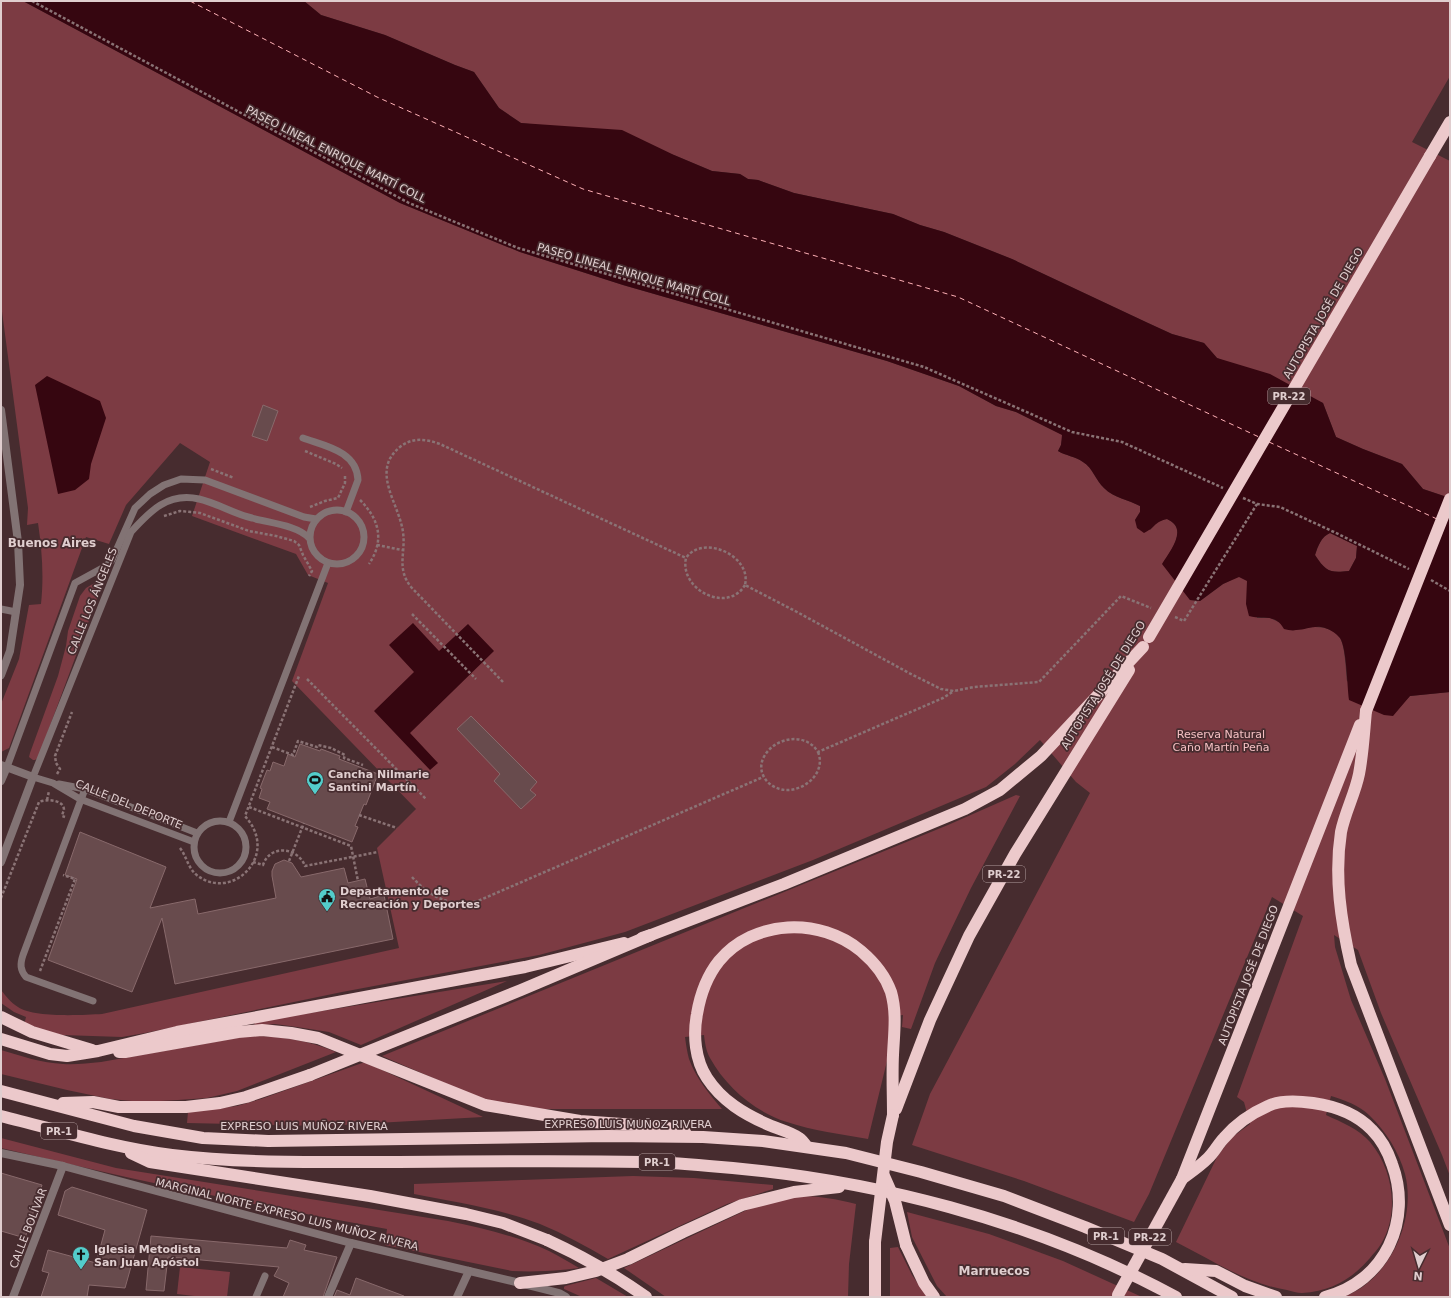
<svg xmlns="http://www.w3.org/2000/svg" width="1451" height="1298" font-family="'DejaVu Sans',sans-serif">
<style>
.green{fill:#7c3b43}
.water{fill:#360610;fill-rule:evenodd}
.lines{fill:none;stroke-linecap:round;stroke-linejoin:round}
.ferry{stroke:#feb0b6;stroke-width:1;stroke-dasharray:5 4;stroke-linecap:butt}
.building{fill:#684b4d;stroke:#88696b}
.path{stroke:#8a7375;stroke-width:2.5;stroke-dasharray:3 2;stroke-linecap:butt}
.service{stroke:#827374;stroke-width:7}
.minor{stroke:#827374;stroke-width:8}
.tertiary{stroke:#827374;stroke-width:8}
.motorway{stroke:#ecc9cb;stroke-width:12}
.motorway-bridge{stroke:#ecc9cb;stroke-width:12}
.labels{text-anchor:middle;stroke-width:3.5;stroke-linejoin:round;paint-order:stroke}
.shield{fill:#472c2f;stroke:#b29d9f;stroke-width:1}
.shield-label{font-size:10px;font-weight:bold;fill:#e0cecf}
.street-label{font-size:11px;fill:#e0cecf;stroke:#472c2f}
.park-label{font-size:11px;fill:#f5c0c3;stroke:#472c2f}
.poi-label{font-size:11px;font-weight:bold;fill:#e0cecf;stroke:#472c2f;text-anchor:start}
.neighbourhood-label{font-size:12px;font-weight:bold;fill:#e0cecf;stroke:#472c2f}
</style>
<rect width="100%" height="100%" fill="#472c2f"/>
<g class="green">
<path d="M1,1h22l377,202 120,49 103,33 264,76 72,25 37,20 20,6 47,23 -2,10 -3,6c8,5 17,5 25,11 10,6 13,19 21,26 10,10 25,12 36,18v6l-5,8 15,10 8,-9 9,-2c2,1 6,3 8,6 8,11 -7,29 -12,39l27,36 10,1 23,-17 16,-8 9,5 -1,9 10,28h13l26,12c14,-4 34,-6 44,8 5,8 6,33 7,43l55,23 8,-8 40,-4v484l-8,-21 -61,-142 -23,-63 -24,-15 1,12 16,53 34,79 65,170v48h-107c46,-16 74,-77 62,-123 -6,-22 -19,-43 -36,-59 -10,-10 -25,-15 -38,-19l-5,19c15,7 33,14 44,27 23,27 30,71 11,102 -3,5 -8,10 -11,14 -19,22 -39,33 -68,35 -5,0 -10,-2 -15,-3 -40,-6 -75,-30 -111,-48l41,-85 14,-19 19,-14 -6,-22 -7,-5 66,-181 -31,-19 -123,297 -15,28 -110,-41 -112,-36 18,-51 160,-301 -14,-11 -36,-42 -25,24 -29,23 -173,73 -188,72 -86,23 -197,37 -197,41 -23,4 -60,-2 -38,-10 2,-8 -12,-5 -13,-9v-13c5,6 10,13 17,17 16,11 64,8 84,7l297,-66 -22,-100 39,-39 -124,-128 36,-98 -20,-8 -12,-21 -104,-38 18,-54 -30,-19 -54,62 -17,39 -23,-7 -77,211 -8,4v-48l18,-45 10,-54 12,-1c3,-28 1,-54 -3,-81l-11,2 1,-17 -27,-204z"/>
<polygon points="304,1 1450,1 1450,76 1412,142 1450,161 1450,498 1423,489 1402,464 1363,449 1336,437 1323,403 1217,358 1204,343 1172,334 1148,323 1012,259 944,232 920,225 893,214 794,193 758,180 748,179 740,174 712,171 674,155 546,126 521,123 499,108 474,72 455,65 385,35 321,15"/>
<path d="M1330,533l27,13 -1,12 -7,13c-19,2 -23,1 -34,-16 3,-9 6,-18 15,-22z"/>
<polygon points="101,579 101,588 38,758 35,760 33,760 29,757 30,753 58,676 66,646 68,631 80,596 86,588"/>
<path d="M1016,795l4,1 -49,92 -36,75 -24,66 -9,-2 1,-12 -14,2 1,22 -3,22 -19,78c-27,-5 -55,-8 -81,-17 -32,-10 -61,-35 -77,-64 -4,-7 -5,-15 -6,-23l-19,2c1,7 2,15 4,22 7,19 20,35 33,50h-192l-48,-10 -100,-43 566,-231z"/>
<polygon points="507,981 361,1045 329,1032 297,1027 275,1024 255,1026 254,1022"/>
<path d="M248,1036c32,0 59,4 88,16l-99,39 -30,7 -29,2 -35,2 -33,-3 -43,-9 -66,-16v-24c20,6 41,13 62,14 13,1 25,-1 38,-2z"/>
<polygon points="365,1062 483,1117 323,1126 187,1123 188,1112 237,1106 261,1099"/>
<path d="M1,1138l115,30 332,53c34,7 69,15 101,30 10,5 20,11 30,17 -22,3 -44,4 -67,3l-127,-26 2,-16c-129,-23 -258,-50 -386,-81z"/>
<path d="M633,1176l61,2 79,7v4l-46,15 -119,55c-22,-13 -44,-25 -68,-35 -39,-15 -85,-22 -126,-30v-10z"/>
<path d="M799,1196c20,0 38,3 57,8l-7,60 -1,33h-182l-42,-29 127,-60z"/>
<polygon points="907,1212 989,1234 1063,1261 1142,1297 947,1297 937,1286 912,1237"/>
<polygon points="898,1247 912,1275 927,1297 890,1297 890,1248"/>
<polygon points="180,1267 230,1272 227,1297 203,1297 177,1294"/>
<polygon points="596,1278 628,1297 582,1297 564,1289 564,1287 565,1286"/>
</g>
<g class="water">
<path d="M23,1h281l17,14 64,20 70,30 19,7 25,36 22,15 101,7 52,25 38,16 28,3 8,5 10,1 36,13 99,21 27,11 24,7 68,27 136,64 24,11 32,9 13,15 53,16 53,29 13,34 27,12 39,15 21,25 27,9v194l-40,4 -17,20 -9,-1 -35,-15c-2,-14 -2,-51 -9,-62 -4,-5 -12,-10 -19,-11 -9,-1 -16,3 -25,3 -3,1 -8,0 -12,-1 -9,-16 -20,-9 -35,-13l-3,-12 1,-23 -8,-4 -16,7 -23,17 -10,-1 -28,-36c6,-10 21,-28 13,-39 -2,-3 -6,-5 -8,-6 -13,3 -12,9 -23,14l-7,-5 -2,-8 5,-8v-6c-11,-6 -26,-8 -36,-18 -8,-7 -11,-20 -21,-26 -8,-6 -17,-6 -25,-11l3,-6 1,-10 -46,-23 -20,-6 -37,-20 -72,-25 -264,-76 -103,-33 -120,-49zM1330,533l27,13 -1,12 -7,13c-19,2 -23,1 -34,-16 3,-9 6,-18 15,-22z"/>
<polygon points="47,376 100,401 106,418 91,464 89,479 75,490 58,494 35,385"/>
<polygon points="413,623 439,651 468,624 494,651 410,733 438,763 430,770 374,711 414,672 389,645"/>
</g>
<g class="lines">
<g class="ferry">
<polyline points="190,1 377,97 583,189 958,297 1259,437"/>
<polyline points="1269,442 1437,519"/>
</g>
</g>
<g class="building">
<polygon points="263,405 278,411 267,441 252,436"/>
<polygon points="471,716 537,782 530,790 536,795 521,809 494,781 500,774 457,729"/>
<polygon points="300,744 320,751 321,749 340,756 339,759 378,774 366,805 364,804 355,826 358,827 352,842 267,809 270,802 259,798 262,789 260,788 267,770 270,771 273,762 284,766 288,754 295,757"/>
<polygon points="80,832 166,867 150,908 195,899 198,914 276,898 272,876 272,871 275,864 284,860 292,863 301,877 344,868 348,883 365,879 370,899 384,895 393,939 175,984 162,918 132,992 48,960 77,879 65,875"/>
<polygon points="1,1173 42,1185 25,1238 1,1231"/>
<polygon points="72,1187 147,1210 125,1288 89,1285 87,1297 41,1297 49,1273 42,1271 48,1250 96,1263 105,1230 58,1215 65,1191"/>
<polygon points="151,1236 287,1248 290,1240 306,1245 304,1250 337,1257 323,1297 283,1297 289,1283 274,1276 279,1267 168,1257 164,1291 146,1290"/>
<polygon points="356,1278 404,1296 404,1297 334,1297 337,1290 350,1295"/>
</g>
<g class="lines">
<g class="path">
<polyline points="32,1 409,203 518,248 924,367 1072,432 1122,442 1223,488"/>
<polyline points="305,451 336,464 342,468"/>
<polyline points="211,469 234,478"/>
<polyline points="1243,498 1257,504 1280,507 1334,532 1409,569"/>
<path d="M360,500c19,19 25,40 9,64"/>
<polyline points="310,507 325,501 338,498 345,483 345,474"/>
<polyline points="164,516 180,511 200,513 249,531 276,536 294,541 299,545 303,555 312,571 309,576"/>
<polyline points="377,545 402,550"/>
<polyline points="1431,580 1450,591"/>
<path d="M745,585c-17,29 -66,5 -59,-27 16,-24 66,-3 59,27l52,27 112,61 32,16 13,2 20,-4 65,-5 82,-86 30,12"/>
<polyline points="1,591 2,591"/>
<polyline points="412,614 476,679"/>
<polyline points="1175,617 1184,621 1257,504"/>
<polyline points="307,679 426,799"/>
<path d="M503,682l-92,-95c-15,-19 -5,-34 -8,-55 -4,-29 -33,-61 -3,-85 12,-10 26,-8 40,-3l246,114"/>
<polyline points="272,747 293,755 298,741 317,747 318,745 331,748 345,755 344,758 363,765"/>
<path d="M818,752c8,19 -11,38 -31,38 -18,0 -33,-18 -22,-35 11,-18 41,-23 53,-3l125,-54 11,-7"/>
<polyline points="57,774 60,769 56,763 55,756 72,712"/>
<polyline points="47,800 49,791"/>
<polyline points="249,807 351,846 358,881"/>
<polyline points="359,815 397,828"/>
<path d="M180,848c7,9 8,21 18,28 30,22 70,-10 57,-44 -2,-6 -6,-11 -10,-16l54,-140"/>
<polyline points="289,861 304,823"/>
<path d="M253,862l10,3c7,-21 35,-18 42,1l73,-14"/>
<path d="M412,877c19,21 38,30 66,24l285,-124"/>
<path d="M1,898l38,-96c6,-3 25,-3 25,8 0,0 -2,5 -2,6l3,1"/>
<polyline points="40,971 75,879 63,875"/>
</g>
<g class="service">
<path d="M303,438c22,8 54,13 55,42l-12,32"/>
<circle cx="337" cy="537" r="27"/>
<polyline points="1,609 16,612"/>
<polyline points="7,767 75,583 106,566 112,560 135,508 150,494 164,485 181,479 205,480 304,517 316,519"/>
<polyline points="59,784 85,789 197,833"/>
<path d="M85,789l-62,166c-3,9 -3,15 3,22l67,24"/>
<circle cx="220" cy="847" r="26"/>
<polyline points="229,822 328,563"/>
<path d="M194,842l-114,-43 -27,-16 -20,-6 98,-245c19,-21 37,-40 68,-33 18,4 35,15 53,19 17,5 45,7 57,20"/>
<polyline points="256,1297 265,1276"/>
</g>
<g class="minor">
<polyline points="1,410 18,542 20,585 10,651 1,675"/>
<polyline points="1,765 33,777 1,862"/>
<polyline points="1,781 7,767"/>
<polyline points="1,1153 63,1166 351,1243 520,1283 559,1293 566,1297"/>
<polyline points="328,1297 351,1243"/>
</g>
<g class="tertiary">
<polyline points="13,1297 63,1166"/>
<polyline points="457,1297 469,1271"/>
</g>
<g class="motorway">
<polyline points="1430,156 1450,122"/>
<path d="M1366,711c-2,21 -3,42 -7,63 -4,20 -14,38 -18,58 -7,45 0,89 10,133l99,260"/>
<polyline points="642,938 651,935 784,884 965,809 1000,790 1041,756 1143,647"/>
<polyline points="1,1017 32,1032 92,1050"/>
<polyline points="1,1039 50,1054 67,1056 98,1051 177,1032 525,967 624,943"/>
<polyline points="119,1052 125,1052 238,1032 262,1030 291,1033 318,1038 485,1105 580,1121 664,1127 685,1132"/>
<polyline points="1,1091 134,1126 203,1138 268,1141 608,1136 703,1137 763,1141 846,1153 921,1172 1004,1196 1085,1227 1162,1259 1232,1297"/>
<polyline points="63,1103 93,1102 119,1107 186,1107 220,1103 246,1097 310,1075"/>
<polyline points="896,1109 930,1020 969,936 1015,854 1129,670"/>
<path d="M1,1116c57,14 113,32 171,39 66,8 132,7 199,7 90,0 181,-2 271,0 23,0 45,2 67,4 162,12 324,54 467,131"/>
<path d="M807,1147c-2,-3 -5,-7 -8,-9 -8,-6 -21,-9 -30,-13 -25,-11 -47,-24 -62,-47 -12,-18 -14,-43 -10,-64 3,-18 10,-38 22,-53 35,-42 101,-44 142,-10 13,11 24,24 30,41 6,21 3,41 2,63 -1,20 0,40 0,60"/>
<polyline points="131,1153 150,1162 370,1196 466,1214 503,1223 547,1240"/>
<path d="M1183,1178c8,-6 17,-12 24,-19 7,-6 11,-15 17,-21 11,-13 28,-25 44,-32 12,-6 31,-5 45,-3 21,3 44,11 59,27 9,9 16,22 20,34 21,56 -7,118 -67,133"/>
<polyline points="1182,1179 1360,725"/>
<polyline points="875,1242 875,1297"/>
<polyline points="906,1245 924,1283 934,1297"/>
<polyline points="1185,1269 1216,1271 1245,1286 1276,1297"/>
<polyline points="520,1283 566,1278 596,1271 628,1259 683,1232 742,1205 794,1192 839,1187"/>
</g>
<g class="motorway-bridge">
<polyline points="1149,637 1430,156"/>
<polyline points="1366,711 1450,499"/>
<polyline points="310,1075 521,990 651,935"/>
<polyline points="884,1176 895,1201 906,1245"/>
<path d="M547,1240c35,16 68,35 99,57"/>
<polyline points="875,1242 887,1142 893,1115"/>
<polyline points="1118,1295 1182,1179"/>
</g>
</g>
<defs>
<symbol id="stadium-pin" viewBox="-11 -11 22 30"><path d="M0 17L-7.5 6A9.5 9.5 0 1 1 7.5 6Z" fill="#53cdcb" stroke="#472c2f"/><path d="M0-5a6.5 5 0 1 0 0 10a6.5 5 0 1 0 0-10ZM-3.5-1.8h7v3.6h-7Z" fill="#111"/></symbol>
<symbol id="civic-pin" viewBox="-11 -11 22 30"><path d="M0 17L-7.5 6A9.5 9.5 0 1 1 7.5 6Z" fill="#53cdcb" stroke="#472c2f"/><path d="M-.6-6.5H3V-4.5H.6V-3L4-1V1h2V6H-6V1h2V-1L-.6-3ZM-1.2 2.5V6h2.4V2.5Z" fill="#111"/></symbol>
<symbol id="church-pin" viewBox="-11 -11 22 30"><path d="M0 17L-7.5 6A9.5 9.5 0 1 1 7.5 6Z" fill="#53cdcb" stroke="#472c2f"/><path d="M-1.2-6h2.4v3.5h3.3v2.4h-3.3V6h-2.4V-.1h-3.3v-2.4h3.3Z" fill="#111"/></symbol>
</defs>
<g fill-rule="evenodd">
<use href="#stadium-pin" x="305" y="770" width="20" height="27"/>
<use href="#civic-pin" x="317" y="887" width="20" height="27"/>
<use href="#church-pin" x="71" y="1245" width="20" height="27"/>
</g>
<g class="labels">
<g class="shield">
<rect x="1268" y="388" width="42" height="16" rx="3"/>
<rect x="983" y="866" width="42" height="16" rx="3"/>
<rect x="41" y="1123" width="36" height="16" rx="3"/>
<rect x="639" y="1154" width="36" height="16" rx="3"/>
<rect x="1088" y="1228" width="36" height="16" rx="3"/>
<rect x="1129" y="1229" width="42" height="16" rx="3"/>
</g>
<g class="shield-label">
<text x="1289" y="400">PR-22</text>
<text x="1004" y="878">PR-22</text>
<text x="59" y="1135">PR-1</text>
<text x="657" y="1166">PR-1</text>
<text x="1106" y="1240">PR-1</text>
<text x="1150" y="1241">PR-22</text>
</g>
<g class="street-label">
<text transform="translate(336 154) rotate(27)" y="4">PASEO LINEAL ENRIQUE MARTÍ COLL</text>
<text transform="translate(634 274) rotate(16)" y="4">PASEO LINEAL ENRIQUE MARTÍ COLL</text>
<text transform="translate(1323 313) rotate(-60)" y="4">AUTOPISTA JOSÉ DE DIEGO</text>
<text transform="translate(92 601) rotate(-68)" y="4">CALLE LOS ÁNGELES</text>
<text transform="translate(1103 685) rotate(-58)" y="4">AUTOPISTA JOSÉ DE DIEGO</text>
<text transform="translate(129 804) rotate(22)" y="4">CALLE DEL DEPORTE</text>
<text transform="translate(1248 975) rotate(-69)" y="4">AUTOPISTA JOSÉ DE DIEGO</text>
<text x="628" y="1128">EXPRESO LUIS MUÑOZ RIVERA</text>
<text x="304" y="1130">EXPRESO LUIS MUÑOZ RIVERA</text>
<text transform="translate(287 1214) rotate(14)" y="4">MARGINAL NORTE EXPRESO LUIS MUÑOZ RIVERA</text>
<text transform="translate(28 1228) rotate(-69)" y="4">CALLE BOLÍVAR</text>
</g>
<g class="park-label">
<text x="1221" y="738">Reserva Natural<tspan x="1221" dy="13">Caño Martín Peña</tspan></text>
</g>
<g class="poi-label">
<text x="328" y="778">Cancha Nilmarie<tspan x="328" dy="13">Santini Martín</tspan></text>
<text x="340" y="895">Departamento de<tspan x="340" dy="13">Recreación y Deportes</tspan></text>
<text x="94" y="1253">Iglesia Metodista<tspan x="94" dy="13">San Juan Apόstol</tspan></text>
</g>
<g class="neighbourhood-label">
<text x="52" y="547">Buenos Aires</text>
<text x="994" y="1275">Marruecos</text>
</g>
</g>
<rect width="1451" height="1298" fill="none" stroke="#e0cecf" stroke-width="4"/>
<g transform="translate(1419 1266) rotate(185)" stroke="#472c2f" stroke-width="3" paint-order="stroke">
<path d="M0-3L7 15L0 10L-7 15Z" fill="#e0cecf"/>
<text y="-6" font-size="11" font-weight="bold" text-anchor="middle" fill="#e0cecf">N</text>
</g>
</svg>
